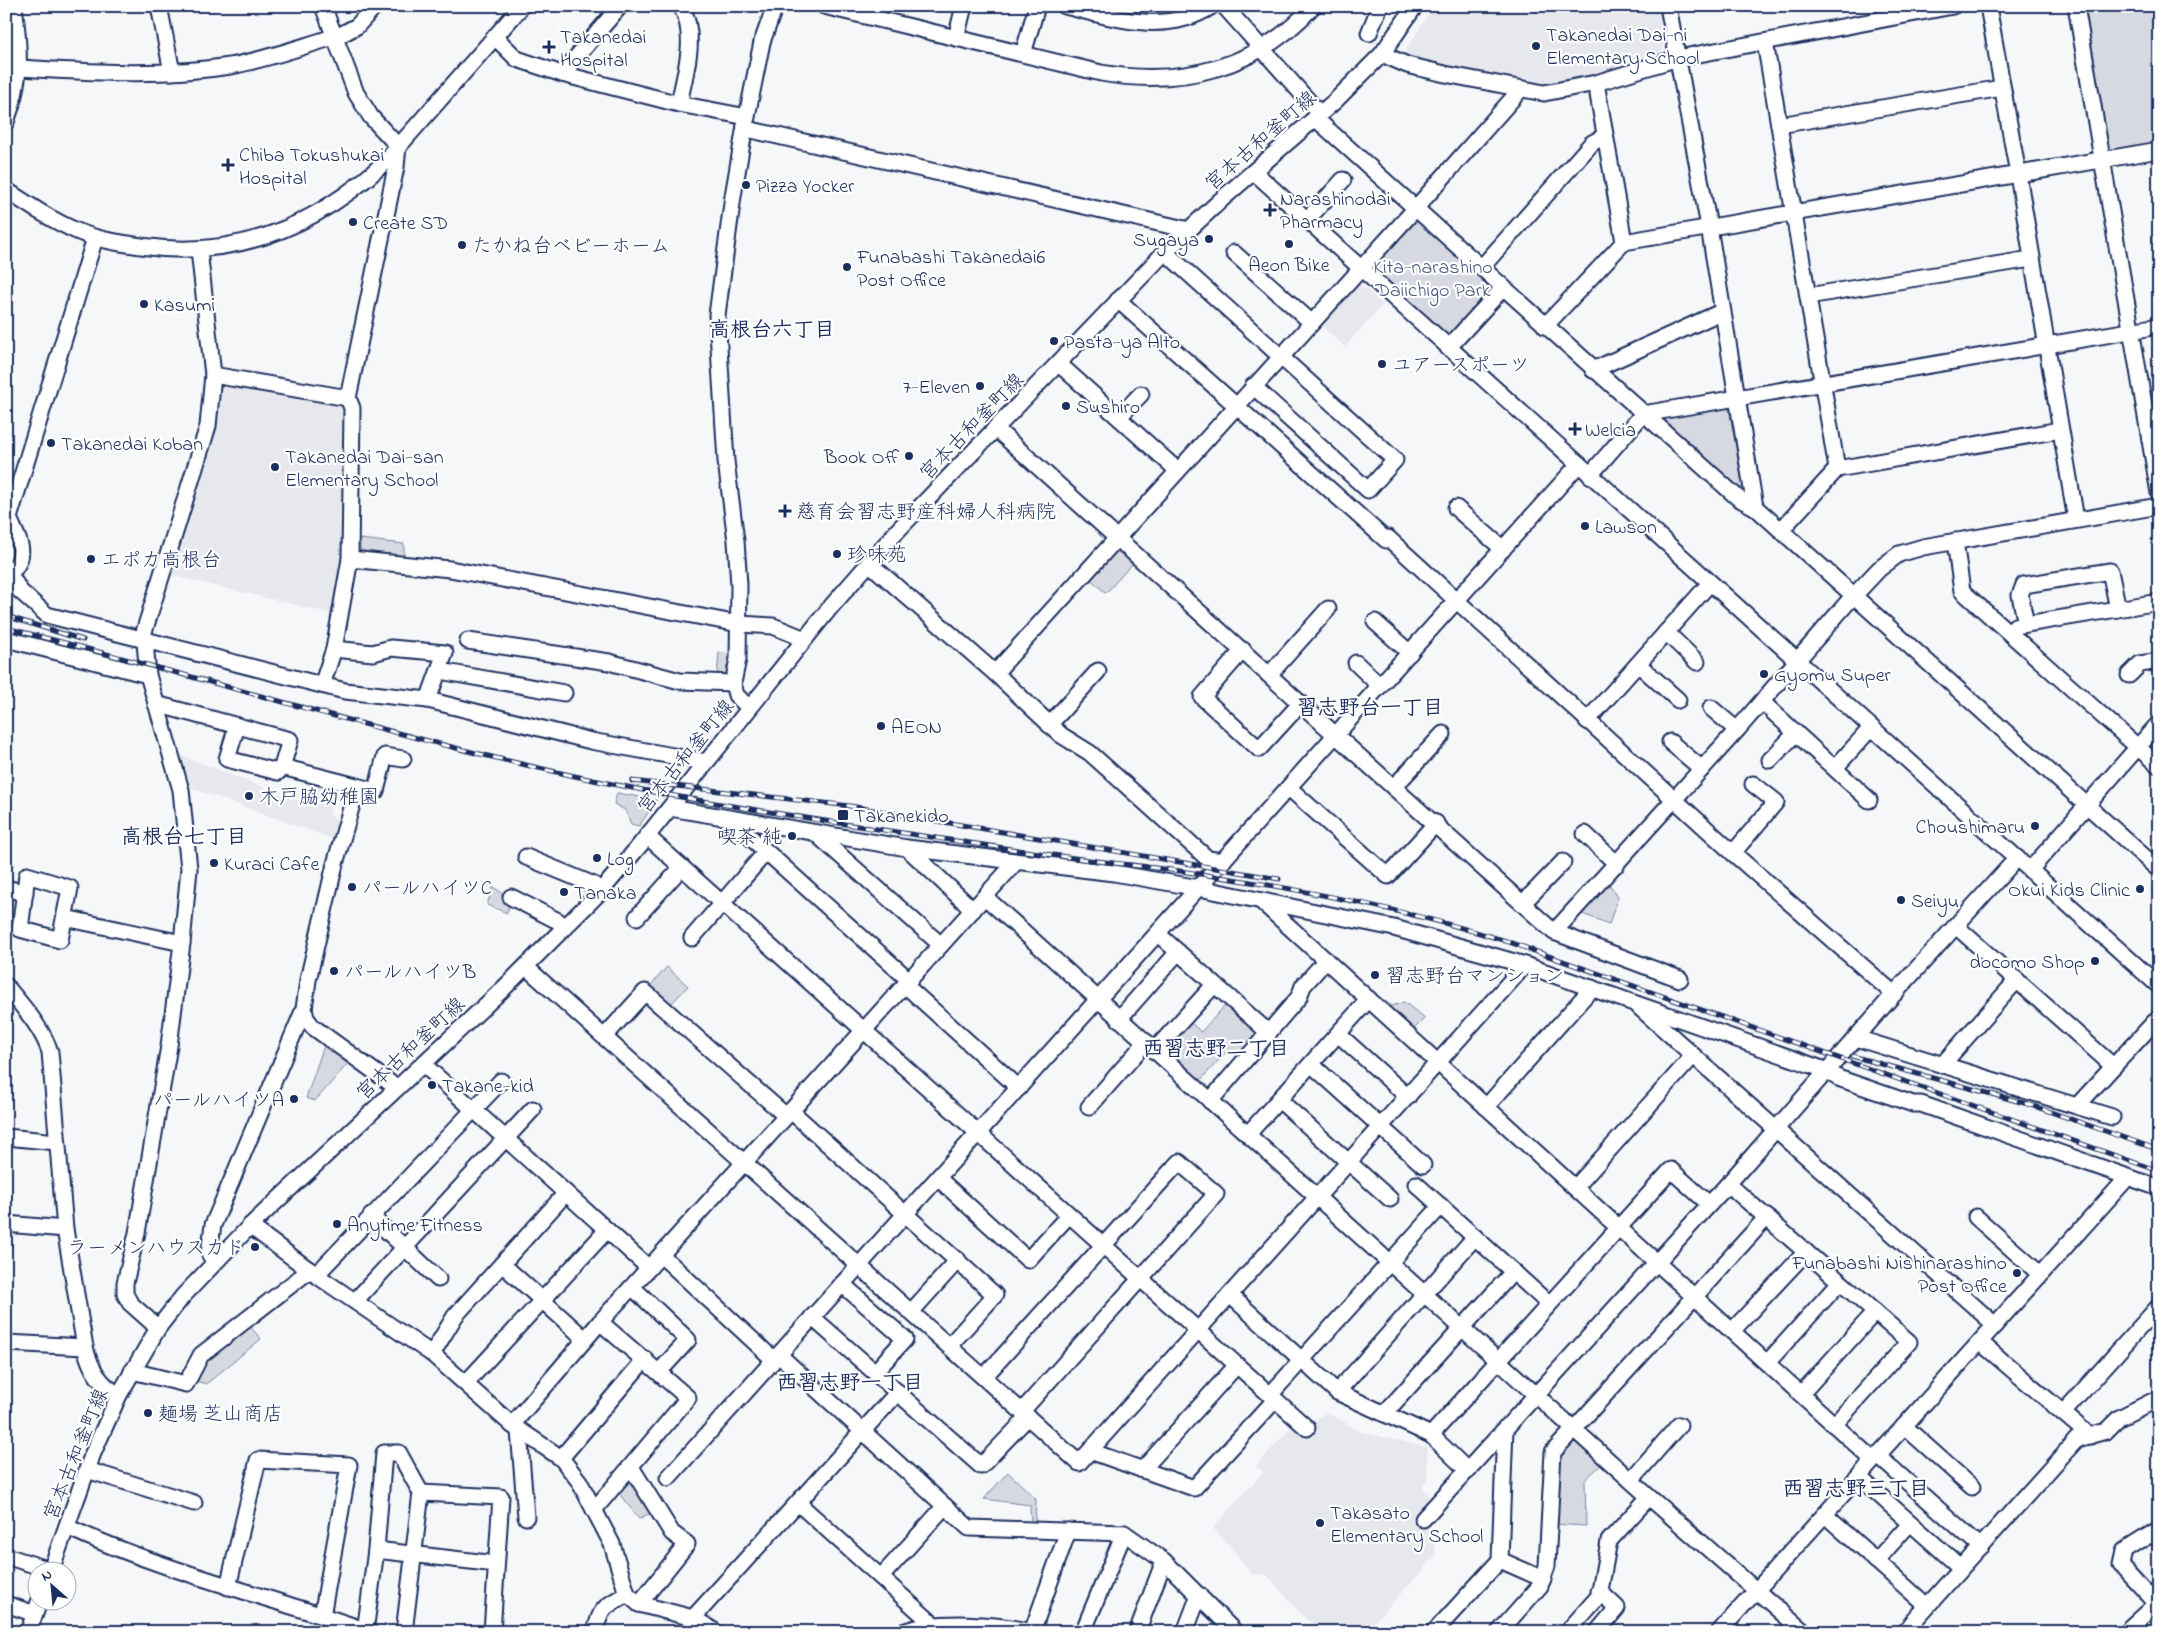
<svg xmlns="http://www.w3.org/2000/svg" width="2165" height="1638" font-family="'Indie Flower','Klee One',sans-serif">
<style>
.built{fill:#e6e8ee}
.green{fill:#d6d9e2;stroke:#7884a0}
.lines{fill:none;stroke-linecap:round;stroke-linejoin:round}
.river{stroke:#a9b0c1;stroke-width:19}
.minor-casing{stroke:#1b2f5e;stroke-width:19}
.minor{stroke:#fff;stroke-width:15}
.rail-casing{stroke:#1b2f5e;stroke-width:5}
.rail{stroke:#fff;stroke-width:3;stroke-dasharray:9;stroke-linecap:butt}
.poi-dot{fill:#1b2f5e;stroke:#fff;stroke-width:2}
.labels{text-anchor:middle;stroke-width:4.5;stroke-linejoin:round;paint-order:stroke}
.poi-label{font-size:20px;fill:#1b2f5e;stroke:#fff;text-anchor:start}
.street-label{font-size:20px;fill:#1b2f5e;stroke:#fff}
.park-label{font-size:20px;fill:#4a5a7f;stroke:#fff}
.neighbourhood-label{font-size:21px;font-weight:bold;fill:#1b2f5e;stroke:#fff}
</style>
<rect width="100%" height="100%" fill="#f6f7f9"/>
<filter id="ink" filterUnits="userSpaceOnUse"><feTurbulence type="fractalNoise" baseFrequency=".02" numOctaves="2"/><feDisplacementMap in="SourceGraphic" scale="10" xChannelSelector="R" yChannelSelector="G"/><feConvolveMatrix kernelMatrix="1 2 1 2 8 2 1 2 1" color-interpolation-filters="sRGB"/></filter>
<g filter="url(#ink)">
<g class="built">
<polygon points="1433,6 1660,6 1667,40 1658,59 1589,79 1547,86 1524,84 1408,59 1405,52"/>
<polygon points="1355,280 1383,304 1345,347 1317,322"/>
<polygon points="224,382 347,404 346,510 334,614 169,575 217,425 221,386"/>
<polygon points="177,754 306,804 311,780 337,788 329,815 342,821 336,840 186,786"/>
<polygon points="1325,1411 1361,1432 1427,1447 1428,1478 1422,1487 1429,1494 1427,1504 1417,1519 1435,1535 1436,1556 1365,1632 1325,1632 1304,1617 1267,1575 1252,1574 1234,1551 1213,1528 1263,1472 1256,1466 1294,1424 1305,1433"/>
</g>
<g class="green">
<polygon points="2085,6 2156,6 2159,24 2159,145 2110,154"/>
<polygon points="1412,217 1417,218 1493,286 1495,291 1449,337 1372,268"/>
<polygon points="1728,404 1743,487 1735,490 1660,423 1662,415"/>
<polygon points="360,539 404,544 404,556 363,551 360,549"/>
<polygon points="1113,551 1120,552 1132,564 1106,593 1089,578"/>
<polygon points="719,652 732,655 727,677 717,678"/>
<polygon points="617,793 657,800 639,826 631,824 625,810 614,804"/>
<polygon points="1608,882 1618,897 1609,924 1580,913"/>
<polygon points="493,887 511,899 507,913 487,905"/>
<polygon points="667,967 688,986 671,1004 651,985"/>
<polygon points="1377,995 1392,1006 1404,1002 1425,1018 1410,1033 1373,1000"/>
<polygon points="1229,1001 1261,1034 1240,1059 1228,1050 1198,1083 1162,1053 1187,1019 1201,1032"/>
<polygon points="325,1043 349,1062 315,1101 306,1098"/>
<polygon points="248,1324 261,1339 206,1384 193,1380 204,1357"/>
<polygon points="1578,1438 1604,1462 1585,1480 1586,1526 1553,1524 1557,1454 1570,1439"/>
<polygon points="1008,1472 1036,1499 1035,1523 1031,1524 1030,1505 984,1499"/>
<polygon points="632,1474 656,1510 639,1519 617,1491"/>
</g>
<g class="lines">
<polyline class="river" points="2140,1632 2159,1615"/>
<defs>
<g id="minor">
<polyline points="159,6 172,72"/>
<polyline points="775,6 762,42 745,126 747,129 1189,230"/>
<path d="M824,6l277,67c81,14 157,-5 212,-67"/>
<path d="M1065,6c49,12 101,30 147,0"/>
<polyline points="1224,6 1320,114"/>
<polyline points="1668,6 1709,227 1755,507"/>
<polyline points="1988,6 2018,174 2076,520"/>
<polyline points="2076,6 2159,493"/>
<polyline points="1369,33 1380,6"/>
<polyline points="342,34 357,26 375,6"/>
<polyline points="495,37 517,59 562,74 679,104 747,117"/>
<polyline points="956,38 964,6"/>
<polyline points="1765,42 1837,469"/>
<polyline points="1023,54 1037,6"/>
<polyline points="1382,54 1407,65 1445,74 1544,93 1596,83 1678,58 1953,6"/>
<path d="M20,68c70,4 140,9 210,-2 35,-6 70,-19 104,-29"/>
<polyline points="562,74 620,6"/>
<polyline points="1596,83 1624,242"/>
<path d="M679,104c6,-32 19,-68 2,-98"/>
<polyline points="1315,118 1738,498 1755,507 2159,870"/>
<path d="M6,122c16,-43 14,-71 8,-116"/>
<polyline points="1779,125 2002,88"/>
<polyline points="745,126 733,196 717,315 726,461 736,541 739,585 738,659 733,683 736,695 749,708"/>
<polyline points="1254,172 2159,986"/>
<path d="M6,190c24,16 47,31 73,42 20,8 41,11 62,14 95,14 174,-19 243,-83l138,-157"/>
<polyline points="1307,220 1343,180"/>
<polyline points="1165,252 1395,460 1368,490 1253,386"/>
<polyline points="1234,253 1312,323"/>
<polyline points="1481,268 1592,143 1605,136"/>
<polyline points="1808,296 2031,259"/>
<polyline points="1118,300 1386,540"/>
<polyline points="1545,326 1624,242 2159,150"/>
<polyline points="1448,348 1503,288"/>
<polyline points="1059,364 1177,470"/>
<polyline points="1593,370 1721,312"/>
<polyline points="213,375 348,398"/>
<polyline points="1119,417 1141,394"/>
<polyline points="995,428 1554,932 1737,730 1847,603 1879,569 1899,554 1923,547 2159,506"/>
<polyline points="1590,475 1643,414 2159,326"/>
<polyline points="1456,508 1503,549"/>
<polyline points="1781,530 1837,469 2060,430"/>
<polyline points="1388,538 1733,853 1894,994"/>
<polyline points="1955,541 1962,591 2159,766"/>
<polyline points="350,559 450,569 739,624 773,626 805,639"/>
<polyline points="869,563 995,673 1061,735 1090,753 1208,859 1223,861"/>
<path d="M6,569l9,-1c13,-18 1,-32 -6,-50l86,-280"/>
<polyline points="7,569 20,591 47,615 345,691 428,700 591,741 706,762"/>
<polyline points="1375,622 1410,653"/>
<polyline points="2026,624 2020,595 2024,585 2110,571 2118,609"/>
<polyline points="2015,626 2159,602"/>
<polyline points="1666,632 1697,662"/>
<polyline points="6,639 148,675"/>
<polyline points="468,641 609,662 680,681 733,683"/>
<polyline points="334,649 373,653 391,648 445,653 428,700"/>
<polyline points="1243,650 1202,697 1259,749 1301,703"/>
<polyline points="1356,663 1380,686"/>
<polyline points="1638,664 1678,700"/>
<polyline points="440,671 564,693"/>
<polyline points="995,673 1415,209 1521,89"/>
<polyline points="1269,675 1328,609"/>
<polyline points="2129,675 2140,664 2159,661"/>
<polyline points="322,685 334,649 350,559 352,408 348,398 396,167 398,146 371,117 356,93 323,6"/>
<polyline points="1762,702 1869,800"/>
<polyline points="156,704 290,740 282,767 376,791 385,756 403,759"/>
<polyline points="1711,708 1737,730"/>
<polyline points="1587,721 1710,583"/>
<polyline points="1049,725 1098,671"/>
<polyline points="237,726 227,759 278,772 282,767"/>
<polyline points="1670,742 1702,769"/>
<polyline points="1770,760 1796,733"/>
<polyline points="1835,768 1871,728"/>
<polyline points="357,787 335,864 308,980 304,1009 306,1018 313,1027 397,1088"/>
<polyline points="1394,787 1443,734"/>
<polyline points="1289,788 1388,876 1436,823"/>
<polyline points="670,808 907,848 1114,873 1199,888 1394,928 1525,965 1828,1071 1838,1078 1913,1104 1921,1104 2159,1188"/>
<polyline points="730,819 909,980"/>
<polyline points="815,833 941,945"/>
<polyline points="1585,834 1617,864"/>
<polyline points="647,836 1307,1428"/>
<polyline points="907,848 973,910"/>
<polyline points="1733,853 1776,802 1753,784"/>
<polyline points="526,857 594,885 602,890"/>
<polyline points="2030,870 2159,723"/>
<polygon points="27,875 70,888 60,940 20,929"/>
<polyline points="6,888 25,893"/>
<polyline points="511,897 558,921 566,927"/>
<polyline points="985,897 1649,1497 1804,1632"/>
<polyline points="1262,902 1873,1460"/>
<polyline points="1523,903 1563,862"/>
<polyline points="637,917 681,868"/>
<polyline points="65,918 182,943"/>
<polyline points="1957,927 2113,1066"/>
<polyline points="1554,932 1680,979"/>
<polyline points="1158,934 1269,1033"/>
<polyline points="692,938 766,852"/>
<polyline points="526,967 1079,1463 1525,965"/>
<polyline points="905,985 1019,1088"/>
<path d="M6,986c16,20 36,41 44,66l15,177 20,118c5,21 15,38 34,48"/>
<polyline points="1639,1007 1995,1325"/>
<polyline points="1119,1019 1178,952"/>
<polyline points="1338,1034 1408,1097"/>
<polyline points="604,1037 645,992 786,1116"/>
<polyline points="1856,1038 2112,1117"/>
<polyline points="1154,1051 1214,985"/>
<polyline points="423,1064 649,1268"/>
<polyline points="1311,1064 1423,1165"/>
<polyline points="1942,1065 2017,980"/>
<polyline points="1279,1100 1390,1199"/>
<polyline points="1210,1101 1299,997 1303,986 1326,960"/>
<polyline points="2077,1106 2159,1017"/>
<polyline points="1089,1107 1146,1042"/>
<polyline points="1486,1107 1592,988"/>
<polyline points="791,1111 995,1295 949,1346"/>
<polyline points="1248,1134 1369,999"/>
<polyline points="6,1137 57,1142"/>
<polyline points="938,1178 1028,1260 1069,1215"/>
<polyline points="1416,1184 1549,1304"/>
<polyline points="1728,1184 1909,1342 1834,1425"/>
<polyline points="1575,1188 1693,1056"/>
<polyline points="371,1216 438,1279"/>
<polyline points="1976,1217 2041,1275"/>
<polyline points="6,1224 65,1229"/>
<polyline points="250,1226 316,1275 432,1354 512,1425 561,1458 579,1481 612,1544 627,1594 639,1604 693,1618 716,1632"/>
<polyline points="661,1255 774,1360"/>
<polyline points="214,1262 209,1253 213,1225 304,1009"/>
<polyline points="502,1264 585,1339"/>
<polyline points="316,1275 501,1081"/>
<polyline points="842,1284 905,1339 875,1372"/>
<polyline points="632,1287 688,1340 659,1372"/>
<polyline points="1230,1295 1337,1392 1431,1435 1468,1471"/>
<polyline points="355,1301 533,1109"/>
<polyline points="911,1312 958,1260"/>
<polyline points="812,1317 981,1466 1028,1417"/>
<polyline points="158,1328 130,1303 125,1294 125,1283 137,1233 169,1046 182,943 189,869 181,790 148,675 144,632 208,426 213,375 199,250"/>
<polyline points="1732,1331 1806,1252"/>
<polyline points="1980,1342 2090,1436"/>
<polyline points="6,1343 85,1347"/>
<polyline points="432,1354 455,1316 566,1193"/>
<polyline points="779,1355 969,1528 1124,1533 1164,1561 1235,1632"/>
<polyline points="1767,1363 1840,1282"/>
<polyline points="132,1371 186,1384 201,1355 310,1270"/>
<polyline points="984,1377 1179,1162 1216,1194 1022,1411"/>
<polyline points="466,1383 607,1230"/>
<polyline points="1337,1392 1475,1237"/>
<polyline points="1801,1394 1875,1312"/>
<polyline points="1270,1395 1441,1206"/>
<polyline points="2063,1413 2159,1306"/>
<polyline points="1384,1414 1513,1272"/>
<polyline points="512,1425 600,1322 1016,862"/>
<polyline points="1904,1426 1972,1487"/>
<polyline points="519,1431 526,1517"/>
<polyline points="1431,1435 1671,1170 1709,1204"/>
<polyline points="1090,1451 1194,1488 1275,1400"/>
<polyline points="1878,1456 1981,1547"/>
<polyline points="561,1458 645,1359"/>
<polyline points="631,1467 672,1533 687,1544 639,1604"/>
<polyline points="87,1470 194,1503"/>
<polyline points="1142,1470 1237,1365"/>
<polyline points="1859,1477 1961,1568"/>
<polyline points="668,1478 1579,464"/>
<polyline points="1631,1480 1679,1425"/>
<polyline points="421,1493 501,1497 492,1632"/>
<polyline points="799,1504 933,1624"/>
<polyline points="594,1510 688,1398 600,1322"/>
<polyline points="1825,1515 1927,1606"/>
<polyline points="1423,1519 1728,1184 1894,994 2017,858"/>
<path d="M67,1527c98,45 202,69 303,105"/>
<polyline points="2159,1529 2124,1551 2121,1565 2159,1606"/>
<polyline points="376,1550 496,1564"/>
<polyline points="6,1556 50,1570"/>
<polyline points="1500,1560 1543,1579"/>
<polyline points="1876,1561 1910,1523"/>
<polyline points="51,1570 93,1453 119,1395 158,1328 183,1296 250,1226 504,988 602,890 640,845 829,609 898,530 1165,252 1222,199 1335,101 1382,54 1415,6"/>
<polyline points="881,1577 945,1506"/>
<polyline points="228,1587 258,1460 349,1465 322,1616"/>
<polyline points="6,1604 35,1614"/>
<polyline points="693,1618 898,1392"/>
<polyline points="28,1632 40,1600"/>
<polyline points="365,1632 376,1550 384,1453 399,1453 421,1493 404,1632"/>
<path d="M595,1632c6,-26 10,-25 32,-38"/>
<path d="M903,1632c35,-13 93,-8 130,0"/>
<polyline points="1032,1632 1068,1531"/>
<polyline points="1083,1632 1124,1533"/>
<polyline points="1137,1632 1164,1561"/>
<polyline points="1185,1632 1199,1595"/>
<polyline points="1434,1632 1500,1560 1505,1428"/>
<polyline points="1499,1632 1540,1586 1547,1566 1553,1452 1767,1217"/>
<polyline points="1567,1632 1599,1596 1609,1541 1649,1497"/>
<polyline points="1597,1632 1617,1608 1599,1591"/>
<polyline points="1719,1632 2128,1177"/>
<polyline points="1904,1632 2077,1439 2106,1431 2119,1418 2159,1398"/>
<polyline points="2126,1632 2159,1602"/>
<polyline points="2151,1632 2159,1625"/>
</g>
</defs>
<use href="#minor" class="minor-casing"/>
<use href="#minor" class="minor"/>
<defs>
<g id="rail">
<polyline points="6,616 83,640"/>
<path d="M6,628c227,56 450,130 680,170 127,22 254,41 381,59 49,7 97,11 146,19 99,15 197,35 293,65l653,230"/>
<polyline points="632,781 850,806 1279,879"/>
<polyline points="1852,1056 2028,1104 2159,1150"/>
</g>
</defs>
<use href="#rail" class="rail-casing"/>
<use href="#rail" class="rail"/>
</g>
</g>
<g class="poi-dot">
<circle cx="1536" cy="46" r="5"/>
<path d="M546.5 39.5h5v5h5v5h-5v5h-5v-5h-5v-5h5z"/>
<path d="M225.5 157.5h5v5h5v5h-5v5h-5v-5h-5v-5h5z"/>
<circle cx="746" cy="185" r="5"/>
<path d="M1267.5 202.5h5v5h5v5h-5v5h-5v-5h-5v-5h5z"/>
<circle cx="353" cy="222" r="5"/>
<circle cx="1209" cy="239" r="5"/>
<circle cx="1289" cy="244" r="5"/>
<circle cx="462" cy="245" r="5"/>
<circle cx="847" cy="267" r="5"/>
<circle cx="144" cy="304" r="5"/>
<circle cx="1054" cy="341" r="5"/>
<circle cx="1382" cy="364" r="5"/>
<circle cx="980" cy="386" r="5"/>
<circle cx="1066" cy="406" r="5"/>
<path d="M1572.5 421.5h5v5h5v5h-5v5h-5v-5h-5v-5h5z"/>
<circle cx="51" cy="443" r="5"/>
<circle cx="909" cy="456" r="5"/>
<circle cx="275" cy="467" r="5"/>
<path d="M782.5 503.5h5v5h5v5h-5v5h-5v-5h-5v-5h5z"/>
<circle cx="1585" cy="526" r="5"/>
<circle cx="837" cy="554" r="5"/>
<circle cx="91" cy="559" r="5"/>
<circle cx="1764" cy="674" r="5"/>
<circle cx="881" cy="726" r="5"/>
<circle cx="249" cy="796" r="5"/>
<rect x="837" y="809" width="12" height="12" rx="2.5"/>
<circle cx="2035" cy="826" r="5"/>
<circle cx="792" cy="836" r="5"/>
<circle cx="597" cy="858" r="5"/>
<circle cx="214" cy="863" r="5"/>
<circle cx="352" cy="887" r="5"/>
<circle cx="2140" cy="889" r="5"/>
<circle cx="564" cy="892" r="5"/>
<circle cx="1901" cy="900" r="5"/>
<circle cx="2095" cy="961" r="5"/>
<circle cx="334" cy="971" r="5"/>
<circle cx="1375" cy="975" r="5"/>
<circle cx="432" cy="1085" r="5"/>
<circle cx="294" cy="1099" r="5"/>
<circle cx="337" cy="1224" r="5"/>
<circle cx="255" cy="1247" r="5"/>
<circle cx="2017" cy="1273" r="5"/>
<circle cx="148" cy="1413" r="5"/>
<circle cx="1320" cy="1523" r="5"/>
</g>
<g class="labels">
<g class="poi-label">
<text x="1546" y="41">Takanedai Dai-ni<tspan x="1546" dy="23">Elementary School</tspan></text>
<text x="560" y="43">Takanedai<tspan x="560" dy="23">Hospital</tspan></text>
<text x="239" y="161">Chiba Tokushukai<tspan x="239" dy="23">Hospital</tspan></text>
<text x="756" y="192">Pizza Yocker</text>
<text x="1280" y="205">Narashinodai<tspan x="1280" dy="23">Pharmacy</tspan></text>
<text x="363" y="229">Create SD</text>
<text x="1199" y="246" text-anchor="end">Sugaya</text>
<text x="472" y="252">たかね台ベビーホーム</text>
<text x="857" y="263">Funabashi Takanedai6<tspan x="857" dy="23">Post Office</tspan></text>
<text x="1289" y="271" text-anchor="middle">Aeon Bike</text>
<text x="154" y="311">Kasumi</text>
<text x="1064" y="348">Pasta-ya Alto</text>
<text x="1392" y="371">ユアースポーツ</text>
<text x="970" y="393" text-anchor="end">7-Eleven</text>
<text x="1076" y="413">Sushiro</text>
<text x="1585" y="436">Welcia</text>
<text x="61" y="450">Takanedai Koban</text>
<text x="285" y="463">Takanedai Dai-san<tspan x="285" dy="23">Elementary School</tspan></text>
<text x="899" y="463" text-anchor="end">Book Off</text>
<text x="796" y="518">慈育会習志野産科婦人科病院</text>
<text x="1595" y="533">Lawson</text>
<text x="847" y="561">珍味苑</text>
<text x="101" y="566">エポカ高根台</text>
<text x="1774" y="681">Gyomu Super</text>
<text x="891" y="733">AEON</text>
<text x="259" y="803">木戸脇幼稚園</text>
<text x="854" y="822">Takanekido</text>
<text x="2025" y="833" text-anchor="end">Choushimaru</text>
<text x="782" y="843" text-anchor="end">喫茶 純</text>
<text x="607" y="865">Log</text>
<text x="224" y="870">Kuraci Cafe</text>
<text x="362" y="894">パールハイツC</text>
<text x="2130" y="896" text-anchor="end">Okui Kids Clinic</text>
<text x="574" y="899">Tanaka</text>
<text x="1911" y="907">Seiyu</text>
<text x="2085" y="968" text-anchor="end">docomo Shop</text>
<text x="344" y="978">パールハイツB</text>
<text x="1385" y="982">習志野台マンション</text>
<text x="442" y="1092">Takane-kid</text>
<text x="284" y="1106" text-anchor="end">パールハイツA</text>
<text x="347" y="1231">Anytime Fitness</text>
<text x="245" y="1254" text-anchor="end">ラーメンハウスカド</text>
<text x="2007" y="1269" text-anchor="end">Funabashi Nishinarashino<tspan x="2007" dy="23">Post Office</tspan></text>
<text x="158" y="1420">麺場 芝山商店</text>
<text x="1330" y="1519">Takasato<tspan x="1330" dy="23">Elementary School</tspan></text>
</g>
<g class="street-label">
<text transform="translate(1260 140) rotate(-41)" y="7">宮本古和釜町線</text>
<text transform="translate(971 426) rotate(-46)" y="7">宮本古和釜町線</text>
<text transform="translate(685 756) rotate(-51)" y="7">宮本古和釜町線</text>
<text transform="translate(410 1048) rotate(-43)" y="7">宮本古和釜町線</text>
<text transform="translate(75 1454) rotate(-68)" y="7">宮本古和釜町線</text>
</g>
<g class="park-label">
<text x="1433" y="273">Kita-narashino<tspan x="1433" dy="23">Daiichigo Park</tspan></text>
</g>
<g class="neighbourhood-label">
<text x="772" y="336">高根台六丁目</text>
<text x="1370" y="714">習志野台一丁目</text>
<text x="184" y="843">高根台七丁目</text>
<text x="1216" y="1055">西習志野二丁目</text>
<text x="850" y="1389">西習志野一丁目</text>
<text x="1856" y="1495">西習志野三丁目</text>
</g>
</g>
<rect width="2165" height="1638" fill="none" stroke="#fff" stroke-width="25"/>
<rect x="12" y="12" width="2140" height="1613" fill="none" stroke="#1b2f5e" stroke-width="2" filter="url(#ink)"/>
<g transform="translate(52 1586) rotate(333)"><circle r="24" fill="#ffffff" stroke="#a4acbf"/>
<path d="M0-4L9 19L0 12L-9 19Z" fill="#1b2f5e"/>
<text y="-8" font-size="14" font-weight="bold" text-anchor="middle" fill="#1b2f5e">N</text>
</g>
</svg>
